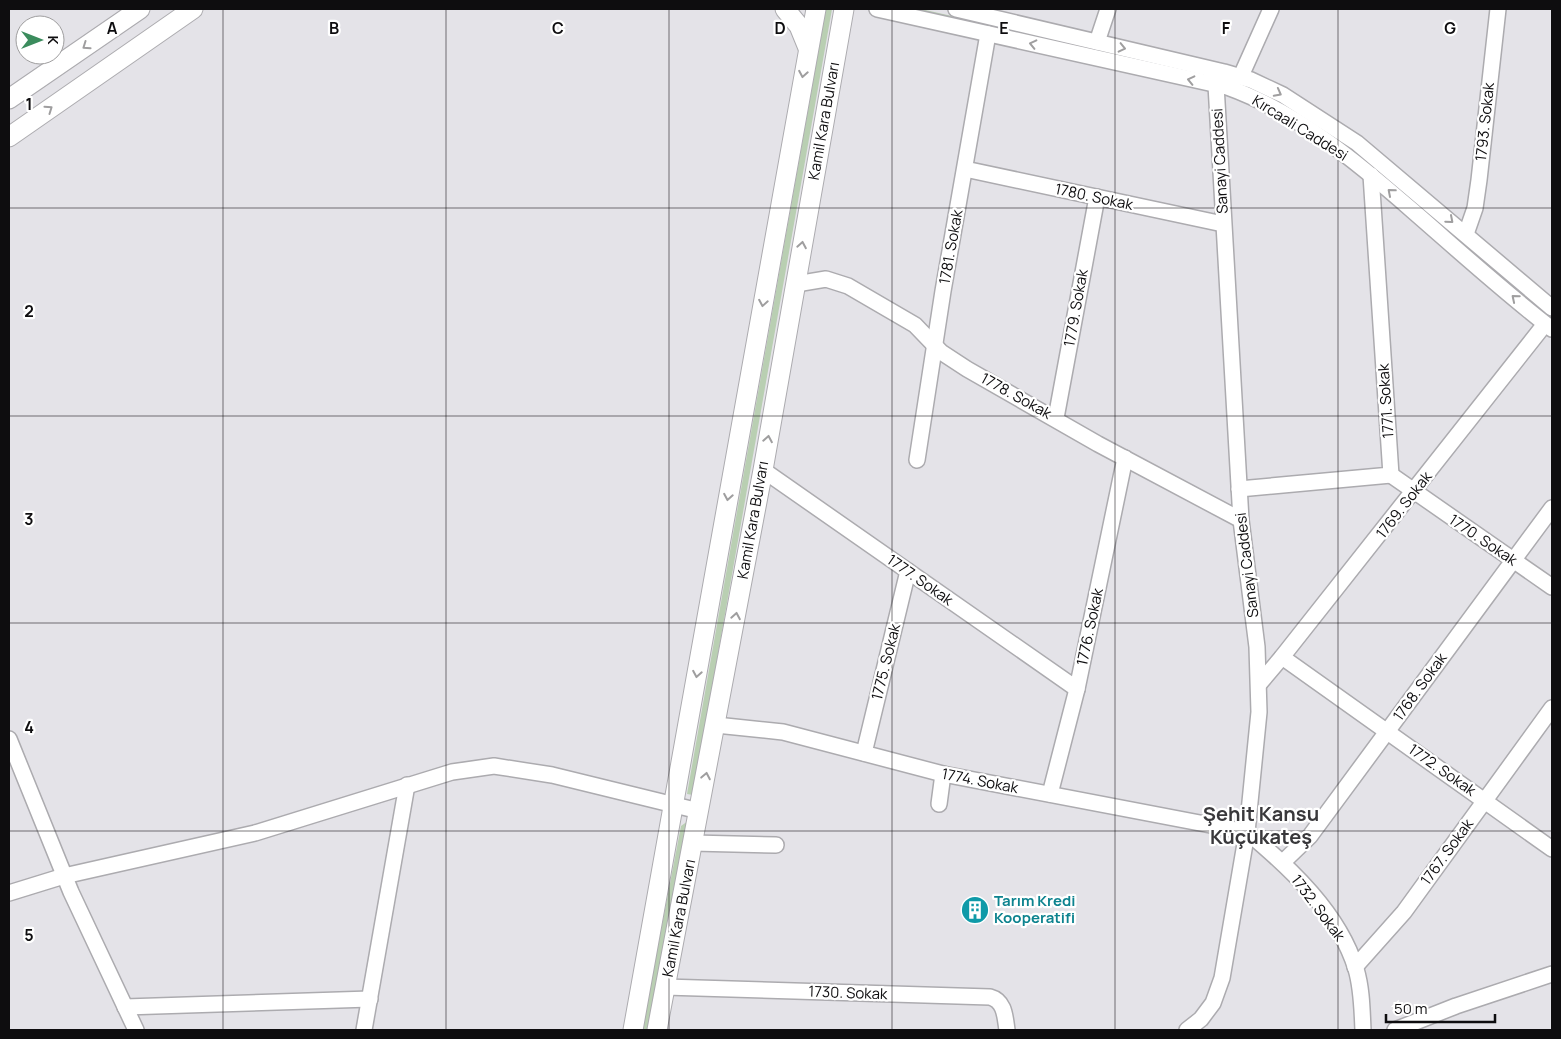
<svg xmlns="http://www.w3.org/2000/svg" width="1561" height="1039" font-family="Manrope,sans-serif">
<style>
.green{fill:#b9cfb2}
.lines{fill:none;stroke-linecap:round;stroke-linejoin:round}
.minor-casing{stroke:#acabaf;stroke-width:18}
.major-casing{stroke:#acabaf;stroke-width:21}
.minor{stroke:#fff;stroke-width:15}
.major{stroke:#fff;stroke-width:19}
.oneway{stroke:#9f9e9f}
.grid{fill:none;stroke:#0e0d0f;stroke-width:1;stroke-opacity:0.55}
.labels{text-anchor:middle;stroke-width:4.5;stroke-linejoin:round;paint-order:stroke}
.street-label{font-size:15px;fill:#0e0d0f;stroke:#fff}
.culture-label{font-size:15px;font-weight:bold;fill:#0d838f;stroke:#fff;text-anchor:start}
.district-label{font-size:20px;font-weight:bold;fill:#39383b;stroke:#fff}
.grid-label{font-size:16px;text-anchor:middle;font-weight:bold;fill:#0e0d0f;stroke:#fff;stroke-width:4.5;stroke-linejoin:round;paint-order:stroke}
</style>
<rect width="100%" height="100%" fill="#e4e3e8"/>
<g class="green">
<polygon points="826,9 832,9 693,795 687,794"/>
<polygon points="906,9 921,9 1206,74"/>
<polygon points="1237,82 1278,100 1345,143 1552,316 1552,320 1452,236 1236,84"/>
<polygon points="688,821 648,1030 642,1030 681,826"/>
</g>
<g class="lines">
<defs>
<g id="minor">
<path d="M877,9l350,78c70,25 130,75 186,124 46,40 91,81 139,118"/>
<polyline points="956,9 1224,72 1251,80 1283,95 1357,143 1552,308"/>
<polyline points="1097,42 1108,9"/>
<polyline points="1241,76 1271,9"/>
<polyline points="965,169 1223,224"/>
<polyline points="1466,234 1475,208 1479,180 1498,9"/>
<polyline points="796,284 826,279 848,286 915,325 941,352 967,369 1098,444 1241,520"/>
<polyline points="1056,418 1097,197"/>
<polyline points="917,460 943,291 988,34"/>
<polyline points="763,470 1077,689"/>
<polyline points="1391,475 1552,587"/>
<polyline points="1239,489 1391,475 1371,175"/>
<polyline points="1282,657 1552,849"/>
<polyline points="1260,683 1282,657 1545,324"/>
<path d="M716,725l67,7 160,42 304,58c43,36 92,81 109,137 6,20 6,41 7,61"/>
<polyline points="9,739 71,892 136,1030"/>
<polyline points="864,753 908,571"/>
<polyline points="1050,794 1077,689 1125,458"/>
<polyline points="939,804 943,774"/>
<polyline points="693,843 776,845"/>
<polyline points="1283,862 1310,836 1552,508"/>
<polyline points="9,893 64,876 255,833 452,772 494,766 552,775 699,811"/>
<polyline points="1355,967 1404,912 1552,708"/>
<path d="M665,987l325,10c15,4 15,20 17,33"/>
<polyline points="125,1007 370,999"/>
<polyline points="364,1030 407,785"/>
<polyline points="1187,1030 1201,1019 1213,1003 1222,978 1247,832 1259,712 1257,647 1241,520 1216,85"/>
<polyline points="1395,1030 1456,1006 1552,974"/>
</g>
<g id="major">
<polyline points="785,9 799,26 808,48"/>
<polyline points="9,99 140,9"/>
<polyline points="9,137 193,9"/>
<polyline points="633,1030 816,9"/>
<polyline points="657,1030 763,470 844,9"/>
</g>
</defs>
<use href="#minor" class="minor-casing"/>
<use href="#major" class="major-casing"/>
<use href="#minor" class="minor"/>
<use href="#major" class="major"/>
</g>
<defs><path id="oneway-chevron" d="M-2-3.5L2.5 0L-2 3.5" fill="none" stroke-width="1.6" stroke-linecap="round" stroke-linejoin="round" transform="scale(1.25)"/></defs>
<g class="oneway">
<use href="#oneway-chevron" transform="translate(1033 44) rotate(-167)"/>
<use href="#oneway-chevron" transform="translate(86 46) rotate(145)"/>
<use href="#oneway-chevron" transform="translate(1122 48) rotate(13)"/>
<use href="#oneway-chevron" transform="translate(803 74) rotate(100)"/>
<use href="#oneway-chevron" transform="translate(1191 80) rotate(-167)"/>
<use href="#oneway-chevron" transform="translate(1278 93) rotate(28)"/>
<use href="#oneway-chevron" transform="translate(49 109) rotate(-35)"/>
<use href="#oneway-chevron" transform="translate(1391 192) rotate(-139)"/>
<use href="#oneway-chevron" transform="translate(1450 220) rotate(41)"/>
<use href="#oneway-chevron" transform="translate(802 245) rotate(-80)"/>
<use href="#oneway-chevron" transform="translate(1515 298) rotate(-140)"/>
<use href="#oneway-chevron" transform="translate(763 303) rotate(100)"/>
<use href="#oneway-chevron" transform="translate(768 439) rotate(-80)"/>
<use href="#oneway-chevron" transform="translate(728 497) rotate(100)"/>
<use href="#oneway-chevron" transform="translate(736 616) rotate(-80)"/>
<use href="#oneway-chevron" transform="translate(697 674) rotate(100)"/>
<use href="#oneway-chevron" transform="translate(706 776) rotate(-79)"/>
</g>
<path class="grid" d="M223,9v1021M446,9v1021M669,9v1021M892,9v1021M1115,9v1021M1338,9v1021M9,208h1543M9,416h1543M9,623h1543M9,831h1543"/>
<defs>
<symbol id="building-disc" viewBox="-11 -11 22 22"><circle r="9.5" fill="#0f9aa8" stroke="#fff"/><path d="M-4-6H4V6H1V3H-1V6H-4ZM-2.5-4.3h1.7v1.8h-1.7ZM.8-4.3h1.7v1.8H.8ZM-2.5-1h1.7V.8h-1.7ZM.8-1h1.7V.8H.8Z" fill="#fff"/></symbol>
</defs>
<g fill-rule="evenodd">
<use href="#building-disc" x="959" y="894" width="32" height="32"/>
</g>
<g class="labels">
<g class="street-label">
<text transform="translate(824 121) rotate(-80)" y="5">Kamil Kara Bulvarı</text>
<text transform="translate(1485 122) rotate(-84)" y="5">1793. Sokak</text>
<text transform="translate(1300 128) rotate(32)" y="5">Kırcaali Caddesi</text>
<text transform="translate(1220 161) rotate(-93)" y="5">Sanayi Caddesi</text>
<text transform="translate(1094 197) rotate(12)" y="5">1780. Sokak</text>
<text transform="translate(951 247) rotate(-80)" y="5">1781. Sokak</text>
<text transform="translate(1076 308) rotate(-80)" y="5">1779. Sokak</text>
<text transform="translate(1016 396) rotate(29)" y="5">1778. Sokak</text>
<text transform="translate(1386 401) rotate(-94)" y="5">1771. Sokak</text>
<text transform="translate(1404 505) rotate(-52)" y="5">1769. Sokak</text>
<text transform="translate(753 520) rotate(-80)" y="5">Kamil Kara Bulvarı</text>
<text transform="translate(1483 540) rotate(34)" y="5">1770. Sokak</text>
<text transform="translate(1247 565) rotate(-97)" y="5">Sanayi Caddesi</text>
<text transform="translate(920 580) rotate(35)" y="5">1777. Sokak</text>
<text transform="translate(1090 627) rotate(-78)" y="5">1776. Sokak</text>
<text transform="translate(886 662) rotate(-76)" y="5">1775. Sokak</text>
<text transform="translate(1420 687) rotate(-54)" y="5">1768. Sokak</text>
<text transform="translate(1442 770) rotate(35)" y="5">1772. Sokak</text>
<text transform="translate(980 781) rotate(11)" y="5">1774. Sokak</text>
<text transform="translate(1447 852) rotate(-54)" y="5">1767. Sokak</text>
<text transform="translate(1318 908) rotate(53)" y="5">1732. Sokak</text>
<text transform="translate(679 918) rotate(-79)" y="5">Kamil Kara Bulvarı</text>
<text transform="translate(848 993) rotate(2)" y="5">1730. Sokak</text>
</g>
<g class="culture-label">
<text x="994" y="906">Tarım Kredi<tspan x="994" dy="17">Kooperatifi</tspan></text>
</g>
<g class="district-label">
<text x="1261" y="821">Şehit Kansu<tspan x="1261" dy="23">Küçükateş</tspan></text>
</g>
</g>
<g class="grid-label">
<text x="112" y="34">A</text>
<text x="334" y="34">B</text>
<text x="558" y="34">C</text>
<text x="780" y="34">D</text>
<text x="1004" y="34">E</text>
<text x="1226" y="34">F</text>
<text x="1450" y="34">G</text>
<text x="29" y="110">1</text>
<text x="29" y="317">2</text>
<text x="29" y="525">3</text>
<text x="29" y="733">4</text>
<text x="29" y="941">5</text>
</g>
<rect width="1561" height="1039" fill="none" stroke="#0e0d0f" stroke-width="20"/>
<g transform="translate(40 40) rotate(90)"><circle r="24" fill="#ffffff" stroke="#9f9e9f"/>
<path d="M0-4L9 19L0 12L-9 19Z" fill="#3b8c5d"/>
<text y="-8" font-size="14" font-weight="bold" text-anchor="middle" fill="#0e0d0f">K</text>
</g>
<path d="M1386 1014v8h109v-8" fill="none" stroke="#0e0d0f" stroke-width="2.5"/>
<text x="1394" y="1014" font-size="15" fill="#0e0d0f" stroke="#ffffff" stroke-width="4" paint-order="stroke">50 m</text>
</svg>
